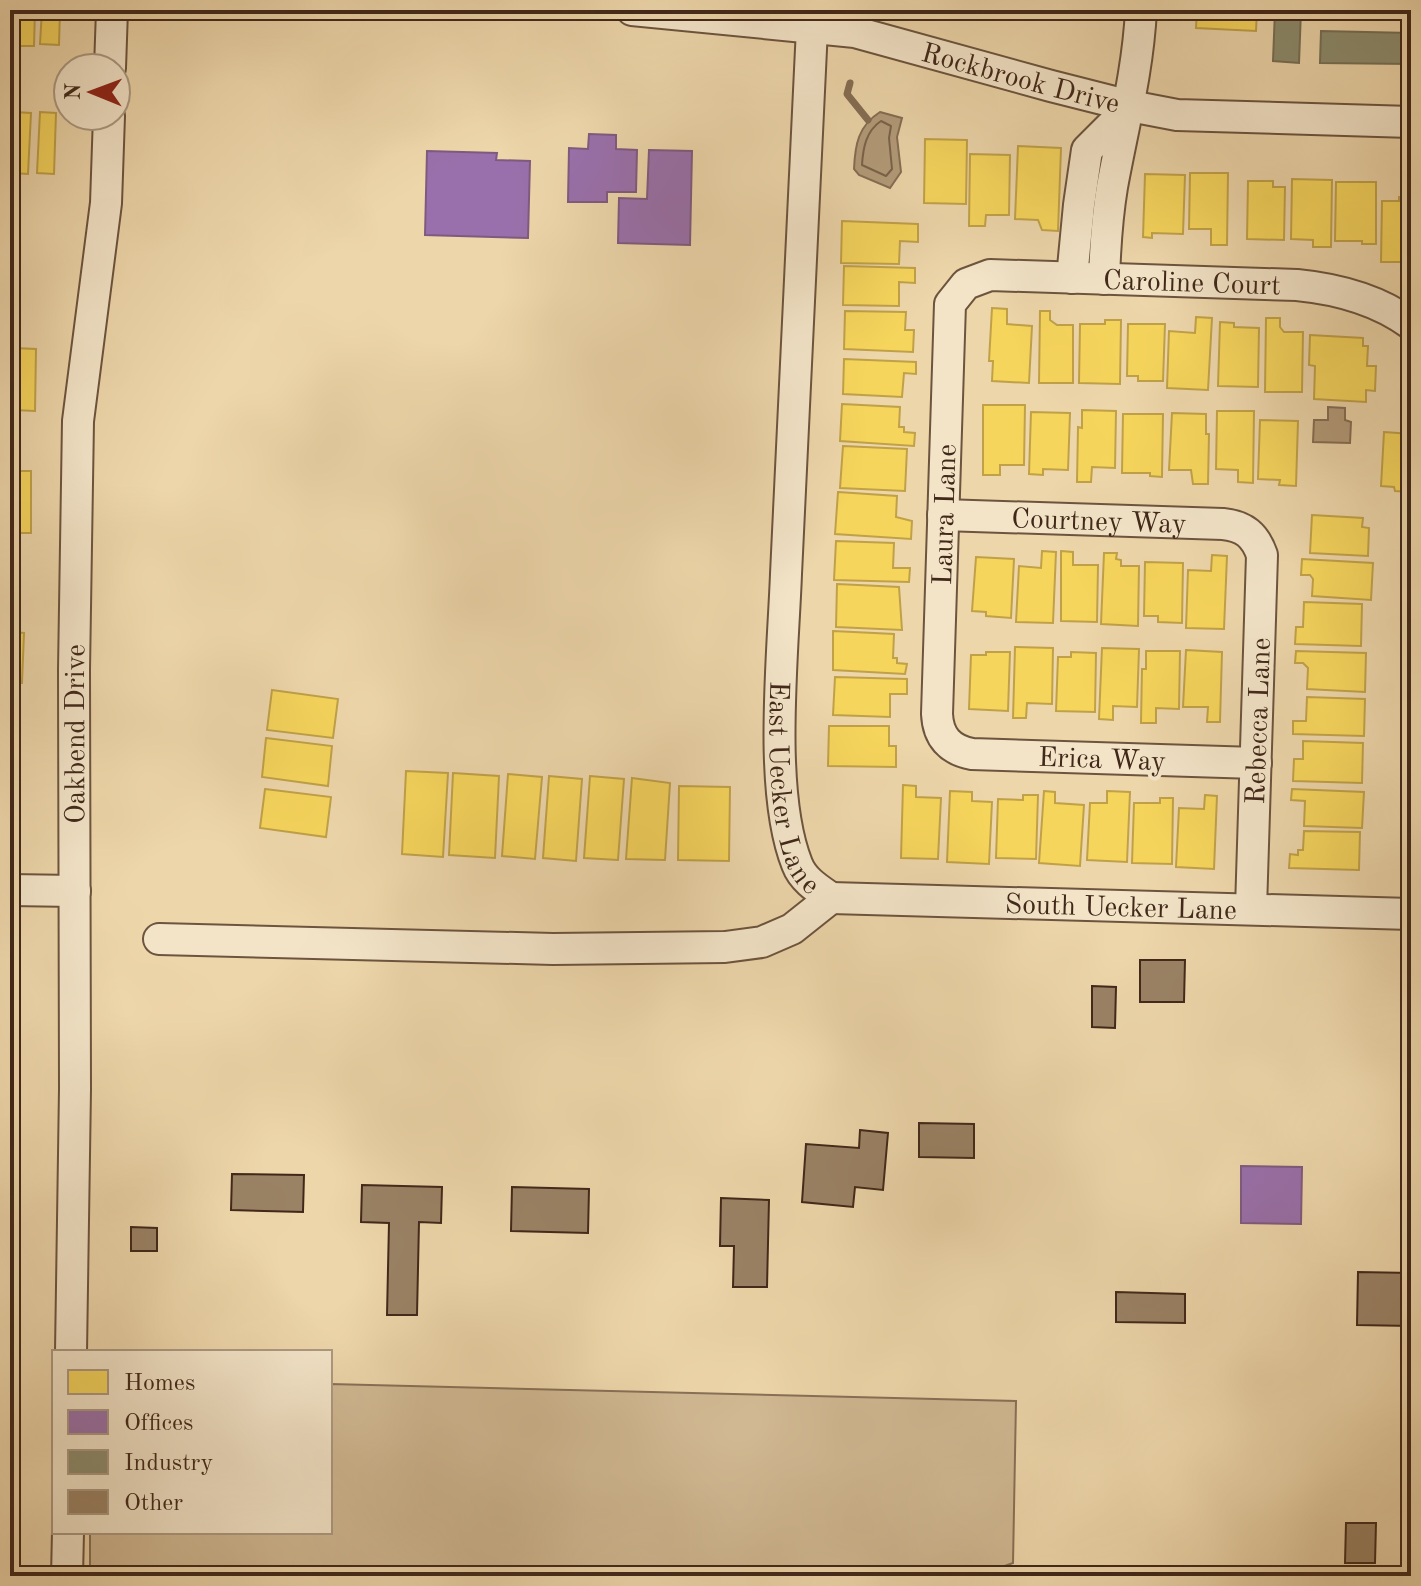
<svg xmlns="http://www.w3.org/2000/svg" width="1421" height="1586" font-family="'Old Standard TT',serif">
<style>
.green{fill:#d0b892;stroke:#887056;stroke-width:2}
.water{fill:#b39b79;stroke:#856d53;stroke-width:2}
.homes{fill:#f6d55c;stroke:#c0a148;stroke-width:2}
.offices{fill:#9970ab;stroke:#7f5a80;stroke-width:2}
.industry{fill:#8c8c6e;stroke:#766e55;stroke-width:2}
.lines{fill:none;stroke-linecap:round;stroke-linejoin:round}
.shore{stroke:#7a624a;stroke-width:2}
.stream{stroke:#856d53;stroke-width:7}
.building{fill:#9a8265;stroke:#41281a;stroke-width:2}
.minor-casing{stroke:#6c543e;stroke-width:34}
.minor{stroke:#f3e4c8;stroke-width:30}
.labels{text-anchor:middle;stroke-width:8;stroke-linejoin:round;paint-order:stroke}
.street-label{font-size:28px;fill:#41281a;stroke:#f3e4c8}
</style>
<rect width="100%" height="100%" fill="#edd6aa"/>
<filter id="stains"><feTurbulence type="fractalNoise" baseFrequency=".0025" numOctaves="4"/><feColorMatrix values="0 0 0 0 .2 0 0 0 0 .09 0 0 0 0 .02 0 0 0 .5 -.17"/></filter>
<radialGradient id="worn" r=".72"><stop offset=".6" stop-color="#630" stop-opacity="0"/><stop offset="1" stop-color="#630" stop-opacity=".3"/></radialGradient>
<polygon class="green" points="330,1384 1016,1401 1013,1563 977,1576 90,1576 90,1532 330,1532"/>
<g class="water">
<path d="M880,112l22,6 -5,19 4,35 -11,16 -31,-13 -5,-6c1,-24 4,-43 26,-57z"/>
<polygon points="1328,407 1345,408 1345,420 1351,422 1350,443 1313,442 1314,420 1328,420"/>
</g>
<g class="homes">
<polygon points="16,10 35,10 34,46 15,46"/>
<polygon points="42,10 60,10 59,45 40,44"/>
<polygon points="1034,10 1094,10 1093,16 1034,15"/>
<polygon points="1197,10 1257,10 1256,31 1196,28"/>
<polygon points="14,112 31,113 28,174 12,173"/>
<polygon points="40,112 56,113 54,174 37,173"/>
<polygon points="925,139 967,140 966,204 924,203"/>
<polygon points="1018,146 1061,148 1058,231 1042,230 1038,220 1015,219"/>
<polygon points="970,154 1010,155 1009,215 986,215 985,226 969,226"/>
<polygon points="1190,173 1228,173 1227,245 1211,245 1211,229 1189,229"/>
<polygon points="1145,174 1185,175 1183,234 1152,233 1152,238 1143,237"/>
<polygon points="1292,179 1332,180 1331,247 1313,247 1313,240 1291,239"/>
<polygon points="1248,181 1273,181 1273,187 1285,187 1284,240 1247,239"/>
<polygon points="1336,182 1376,182 1376,244 1362,244 1362,241 1335,241"/>
<polygon points="1399,197 1411,197 1411,271 1402,271 1402,262 1381,262 1382,201 1399,201"/>
<polygon points="842,221 918,224 918,242 900,241 899,264 841,263"/>
<polygon points="844,266 915,268 915,283 899,282 899,306 843,305"/>
<polygon points="992,308 1007,309 1007,324 1032,326 1029,383 992,381 993,361 989,361"/>
<polygon points="845,311 906,312 905,330 914,330 913,352 844,349"/>
<polygon points="1040,311 1050,311 1050,320 1057,325 1073,325 1073,383 1039,383"/>
<polygon points="1196,317 1212,318 1208,390 1167,388 1169,331 1195,333"/>
<polygon points="1266,318 1280,318 1280,327 1284,332 1303,332 1302,392 1265,392"/>
<polygon points="1105,320 1121,320 1120,384 1079,383 1080,324 1105,324"/>
<polygon points="1220,322 1234,323 1234,327 1259,328 1258,387 1218,386"/>
<polygon points="1128,324 1165,324 1163,381 1138,381 1138,376 1127,376"/>
<polygon points="1310,335 1363,338 1363,346 1368,346 1367,366 1376,366 1375,391 1366,390 1366,402 1314,399 1315,366 1309,365"/>
<polygon points="14,348 36,349 35,411 14,410"/>
<polygon points="844,359 916,362 916,374 904,373 902,397 843,394"/>
<polygon points="842,404 900,407 899,427 904,427 904,432 915,433 914,446 840,441"/>
<polygon points="983,405 1025,405 1024,465 1000,465 1000,475 983,475"/>
<polygon points="1082,410 1116,411 1115,468 1092,467 1091,482 1077,482 1078,427 1082,428"/>
<polygon points="1217,411 1254,411 1253,483 1238,482 1238,470 1216,469"/>
<polygon points="1031,412 1070,413 1068,470 1043,469 1043,475 1029,474"/>
<polygon points="1172,413 1206,414 1206,434 1209,434 1208,484 1193,484 1191,470 1169,470"/>
<polygon points="1123,414 1163,414 1162,477 1150,476 1150,473 1122,473"/>
<polygon points="1260,420 1298,421 1296,486 1279,485 1280,480 1258,479"/>
<polygon points="1384,432 1411,434 1411,492 1395,491 1394,487 1381,486"/>
<polygon points="843,446 907,449 905,491 840,488"/>
<rect x="10" y="471" width="21" height="62"/>
<polygon points="838,492 897,496 896,517 912,521 911,539 835,534"/>
<polygon points="1312,515 1363,518 1362,527 1369,528 1368,556 1310,553"/>
<polygon points="836,541 894,543 893,568 910,568 909,582 834,580"/>
<polygon points="1042,551 1056,552 1053,623 1016,622 1019,566 1041,568"/>
<polygon points="1061,551 1073,552 1073,565 1098,565 1097,622 1061,621"/>
<polygon points="1104,553 1117,553 1116,559 1121,560 1121,566 1139,566 1138,626 1101,624"/>
<polygon points="1212,555 1227,556 1224,629 1186,628 1188,570 1211,571"/>
<polygon points="976,557 1014,559 1011,618 986,616 986,612 972,611"/>
<polygon points="1302,559 1373,563 1371,600 1312,596 1313,579 1310,575 1301,575"/>
<polygon points="1145,562 1183,563 1182,623 1158,622 1158,616 1144,616"/>
<polygon points="837,584 899,587 902,630 836,627"/>
<polygon points="1304,602 1362,604 1361,646 1295,644 1296,627 1303,627"/>
<polygon points="833,631 894,634 893,658 897,658 897,663 907,664 905,674 833,670"/>
<polygon points="10,632 24,633 22,683 10,683"/>
<polygon points="1015,647 1053,648 1052,704 1027,703 1026,718 1013,718"/>
<polygon points="1102,648 1139,649 1137,707 1113,706 1113,720 1099,719"/>
<polygon points="1186,650 1222,652 1220,722 1207,722 1208,707 1183,707"/>
<polygon points="1146,651 1180,651 1179,709 1156,708 1156,723 1141,723 1142,669 1146,669"/>
<polygon points="1296,651 1366,653 1365,692 1307,689 1308,668 1303,663 1295,663"/>
<polygon points="986,652 1010,652 1008,711 969,709 971,655 986,655"/>
<polygon points="1071,652 1096,653 1095,712 1056,711 1058,657 1071,657"/>
<polygon points="835,677 907,679 907,694 890,694 890,717 833,715"/>
<polygon points="272,690 338,699 333,738 267,730"/>
<polygon points="1307,697 1365,699 1364,736 1293,734 1293,721 1306,721"/>
<polygon points="829,726 889,726 889,746 896,746 896,767 828,766"/>
<polygon points="266,738 332,746 328,786 262,777"/>
<polygon points="10,741 19,741 17,806 10,806"/>
<polygon points="1303,741 1363,743 1362,783 1293,781 1294,759 1303,759"/>
<polygon points="406,771 448,773 443,857 402,854"/>
<polygon points="453,773 499,776 495,858 449,855"/>
<polygon points="508,774 542,777 535,859 502,856"/>
<polygon points="549,776 582,779 576,861 543,858"/>
<polygon points="590,776 624,779 618,860 584,858"/>
<polygon points="632,778 670,783 665,860 626,859"/>
<polygon points="903,785 916,786 916,797 941,798 938,859 901,858"/>
<polygon points="679,786 730,787 729,861 678,860"/>
<polygon points="265,789 331,797 326,837 260,828"/>
<polygon points="1292,789 1364,792 1362,828 1304,826 1305,801 1291,800"/>
<polygon points="950,791 972,792 972,801 992,802 989,864 947,862"/>
<polygon points="1044,791 1055,792 1055,803 1084,805 1080,866 1039,863"/>
<polygon points="1107,791 1130,792 1127,862 1087,860 1090,803 1107,803"/>
<polygon points="1023,795 1038,795 1036,859 996,858 998,799 1023,800"/>
<polygon points="1205,795 1217,796 1214,869 1176,867 1179,808 1204,809"/>
<polygon points="1160,798 1173,798 1172,864 1132,863 1134,803 1160,803"/>
<polygon points="1304,831 1360,832 1359,870 1289,868 1290,854 1298,855 1298,850 1303,850"/>
</g>
<g class="offices">
<polygon points="589,134 616,135 616,149 637,150 636,192 607,192 607,202 568,202 569,148 588,149"/>
<polygon points="649,150 692,151 690,245 618,243 619,198 647,199"/>
<polygon points="427,151 497,153 496,160 530,161 528,238 425,235"/>
<polygon points="1241,1166 1302,1167 1301,1224 1241,1223"/>
</g>
<g class="industry">
<polygon points="1275,10 1301,10 1299,63 1273,61"/>
<polygon points="1321,31 1411,33 1411,64 1320,63"/>
</g>
<g class="lines">
<path class="shore" d="M881,121l10,5 -2,12 3,31 -6,7 -24,-11c1,-17 4,-34 19,-44z"/>
<polyline class="stream" points="850,83 847,94 868,120"/>
</g>
<g class="building">
<polygon points="1140,960 1185,960 1184,1002 1140,1002"/>
<polygon points="1092,986 1116,987 1115,1028 1092,1027"/>
<polygon points="919,1123 974,1124 974,1158 919,1157"/>
<polygon points="860,1130 888,1133 883,1190 855,1187 853,1207 802,1202 806,1144 859,1148"/>
<polygon points="232,1174 304,1175 303,1212 231,1210"/>
<polygon points="362,1185 442,1187 441,1223 419,1222 417,1315 387,1315 389,1223 361,1222"/>
<polygon points="512,1187 589,1189 588,1233 511,1231"/>
<polygon points="721,1198 769,1200 767,1287 733,1287 734,1246 720,1246"/>
<polygon points="131,1227 157,1228 157,1251 131,1251"/>
<polygon points="1358,1272 1411,1273 1411,1326 1357,1325"/>
<polygon points="1116,1292 1185,1294 1185,1323 1116,1322"/>
<polygon points="1346,1523 1376,1523 1375,1563 1345,1563"/>
<polygon points="1408,1539 1411,1539 1411,1576 1407,1576"/>
</g>
<g class="lines">
<defs>
<g id="minor">
<path id="s1" d="M632,10l223,22 196,54 79,20 47,9 234,7"/>
<path id="s2" d="M812,28c-8,182 -18,364 -26,546 -3,81 -18,217 11,290 6,16 21,25 34,34"/>
<polyline points="110,68 112,10"/>
<polyline points="1072,278 1079,205 1087,150 1129,108"/>
<path d="M1104,279c1,-31 3,-62 8,-92 11,-60 26,-116 29,-177"/>
<path id="s3" d="M943,515l280,9c21,2 32,11 39,31l-11,354"/>
<path id="s4" d="M1256,763l-284,-9c-22,-4 -34,-17 -35,-40l13,-410 16,-20 24,-9 307,10c41,4 80,14 114,39"/>
<polyline points="10,890 75,891"/>
<path id="s5" d="M831,898l580,16"/>
<polyline points="159,939 553,949 725,947 762,942 792,929 831,898"/>
<path id="s6" d="M71,1352l4,-263 -1,-419 4,-249 28,-218 3,-87"/>
<polyline points="67,1576 68,1532"/>
</g>
</defs>
<use href="#minor" class="minor-casing"/>
<use href="#minor" class="minor"/>
</g>
<g class="labels">
<g class="street-label">
<text dy="10" stroke="none"><textPath href="#s1" startOffset="396">Rockbrook Drive</textPath></text>
<text dy="10" stroke="none"><textPath href="#s4" startOffset="1006">Caroline Court</textPath></text>
<text dy="10" stroke="none"><textPath href="#s4" startOffset="542">Laura Lane</textPath></text>
<text dy="10" stroke="none"><textPath href="#s3" startOffset="156">Courtney Way</textPath></text>
<text transform="translate(1257 721) rotate(-88)" y="10">Rebecca Lane</text>
<text dy="10" stroke="none"><textPath href="#s6" startOffset="618">Oakbend Drive</textPath></text>
<text transform="translate(1102 758) rotate(2)" y="10">Erica Way</text>
<text dy="10" stroke="none"><textPath href="#s2" startOffset="762">East Uecker Lane</textPath></text>
<text dy="10" stroke="none"><textPath href="#s5" startOffset="290">South Uecker Lane</textPath></text>
</g>
</g>
<rect width="1421" height="1586" fill="none" stroke="#edd6aa" stroke-width="40"/>
<rect x="12" y="12" width="1397" height="1562" fill="none" stroke="#41281a" stroke-width="4"/>
<rect x="20" y="20" width="1381" height="1546" fill="none" stroke="#41281a" stroke-width="2"/>
<rect x="52" y="1350" width="280" height="184" fill="#f3e4c8" stroke="#ac9982" stroke-width="2"/>
<rect x="68" y="1370" width="40" height="24" fill="#f6d55c" stroke="#ac9982" stroke-width="2"/>
<text x="124" y="1390" font-size="24" fill="#41281a">Homes</text>
<rect x="68" y="1410" width="40" height="24" fill="#9970ab" stroke="#ac9982" stroke-width="2"/>
<text x="124" y="1430" font-size="24" fill="#41281a">Offices</text>
<rect x="68" y="1450" width="40" height="24" fill="#8c8c6e" stroke="#ac9982" stroke-width="2"/>
<text x="124" y="1470" font-size="24" fill="#41281a">Industry</text>
<rect x="68" y="1490" width="40" height="24" fill="#9a8265" stroke="#ac9982" stroke-width="2"/>
<text x="124" y="1510" font-size="24" fill="#41281a">Other</text>
<g transform="translate(92 92) rotate(271)"><circle r="38" fill="#f3e4c8" stroke="#ac9982" stroke-width="2"/>
<path d="M0-6L14 30L0 20L-14 30Z" fill="#8f2418"/>
<text y="-12" font-size="22" font-weight="bold" text-anchor="middle" fill="#41281a">N</text>
</g>
<rect width="100%" height="100%" filter="url(#stains)"/>
<rect width="100%" height="100%" fill="url(#worn)"/>
</svg>
